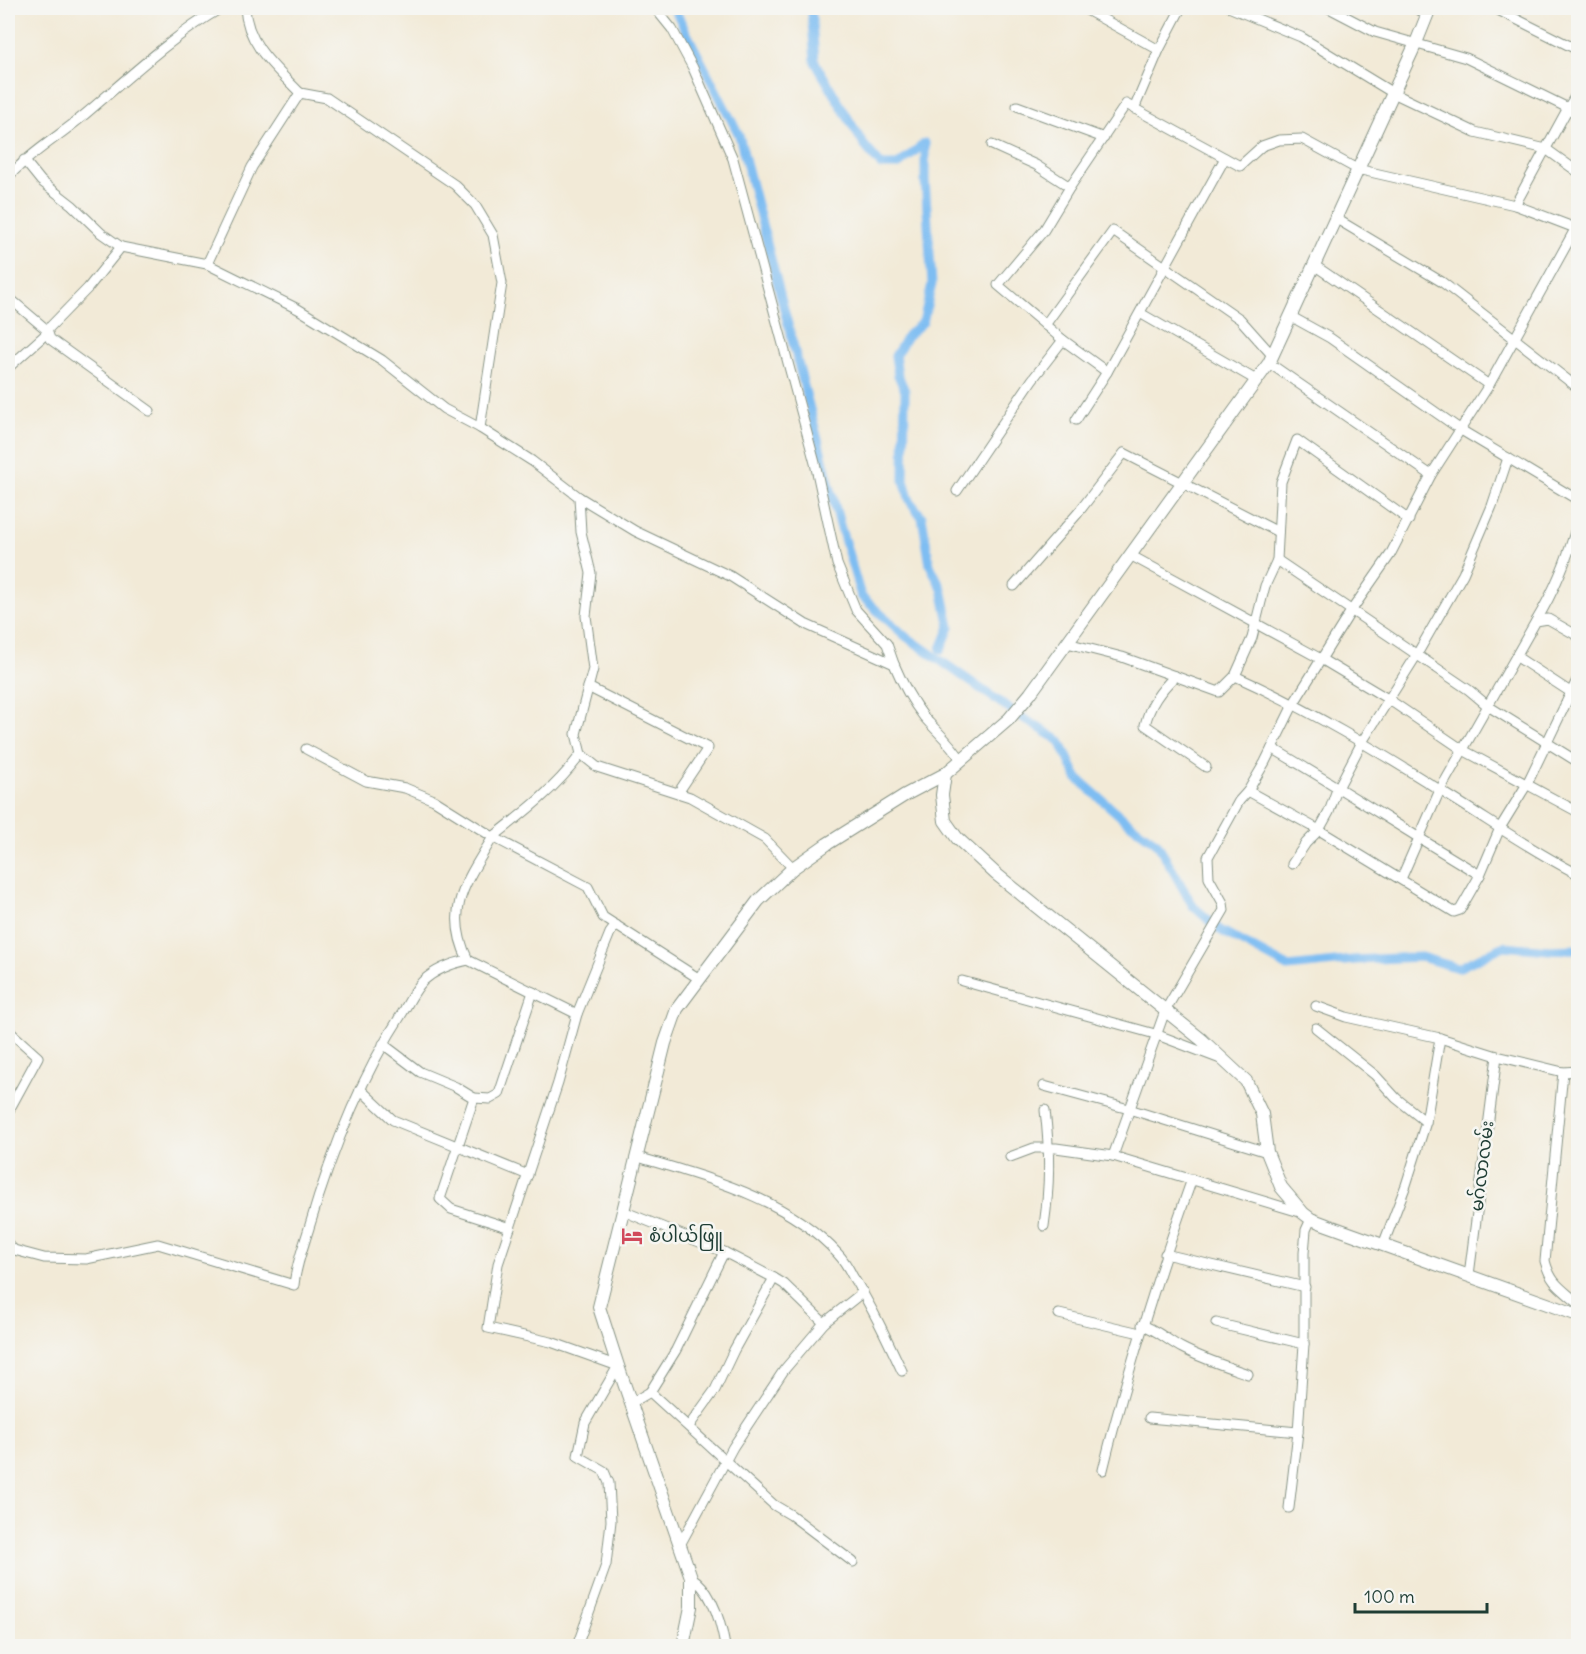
<svg xmlns="http://www.w3.org/2000/svg" width="1586" height="1654" font-family="Delius,'Noto Sans Myanmar',sans-serif">
<style>
.lines{fill:none;stroke-linecap:round;stroke-linejoin:round}
.canal{stroke:#7ebdf2;stroke-width:9}
.minor-casing{stroke:#889486;stroke-width:11}
.tertiary-casing{stroke:#889486;stroke-width:14}
.minor{stroke:#fff;stroke-width:9}
.tertiary{stroke:#fff;stroke-width:12}
.labels{text-anchor:middle;stroke-width:5;stroke-linejoin:round;paint-order:stroke}
.street-label{font-size:18px;fill:#1f3d34;stroke:#f6f6f2}
.poi-label{font-size:18px;fill:#1f3d34;stroke:#f6f6f2;text-anchor:start}
</style>
<rect width="100%" height="100%" fill="#f6f6f2"/>
<filter id="ink" filterUnits="userSpaceOnUse"><feTurbulence type="fractalNoise" baseFrequency=".0167" numOctaves="2"/><feDisplacementMap in="SourceGraphic" scale="12" xChannelSelector="R" yChannelSelector="G"/><feConvolveMatrix kernelMatrix="1 2 1 2 8 2 1 2 1" color-interpolation-filters="sRGB"/></filter>
<filter id="wash" filterUnits="userSpaceOnUse"><feTurbulence type="fractalNoise" baseFrequency=".008" numOctaves="4" result="noise"/><feDisplacementMap in="SourceGraphic" scale="24" xChannelSelector="R" yChannelSelector="G"/><feGaussianBlur stdDeviation="1.35" result="paint"/><feColorMatrix in="noise" values="0 0 0 0 0 0 0 0 0 0 0 0 0 0 0 0 0 1.4 0 .05"/><feComposite in="paint" operator="in"/></filter>
<g filter="url(#wash)">
<rect width="100%" height="100%" fill="#f2ead7"/>
<g class="lines">
<g class="canal">
<polyline points="674,8 739,135 840,525 861,596 904,635 1011,710"/>
<polyline points="811,8 815,62 864,145 881,165 898,165 925,143 925,180 932,284 923,322 907,336 895,356 898,375 905,391 904,480 910,501 922,517 930,565 942,589 950,627 941,649"/>
<polyline points="1020,716 1060,741 1077,778 1125,820 1157,843 1193,906 1220,930 1288,967 1354,960 1421,957 1458,968 1504,946 1549,950 1578,949"/>
</g>
</g>
</g>
<g filter="url(#ink)">
<g class="lines">
<defs>
<g id="minor">
<polyline points="655,8 672,29 693,68 733,159 815,463 837,564 856,610 887,644 894,664"/>
<polyline points="1083,8 1159,50"/>
<polyline points="1231,8 1301,37 1393,93 1475,132 1546,149 1578,172"/>
<polyline points="1329,8 1375,32 1466,58 1568,108 1578,115"/>
<polyline points="1415,8 1427,14"/>
<polyline points="1494,8 1578,50"/>
<polyline points="300,93 327,98 455,185 475,205 493,235 502,283 480,428"/>
<polyline points="1017,106 1104,138"/>
<polyline points="1134,109 1159,50 1181,8"/>
<polyline points="992,145 1036,165 1070,187"/>
<path d="M24,160l17,21 31,24 29,28 20,14 86,17 91,45 84,51 62,49 36,19 52,33 47,36 56,34 95,45 75,48 89,40c8,19 17,36 30,53 13,15 27,26 37,43"/>
<path d="M8,177c22,-24 50,-40 75,-61 45,-38 88,-79 138,-108"/>
<polyline points="1515,205 1578,229"/>
<polyline points="1335,218 1442,282 1578,388"/>
<path d="M207,264l45,-97 48,-74c-24,-25 -53,-48 -55,-85"/>
<polyline points="1314,265 1489,385"/>
<polyline points="8,297 47,330 50,339 150,411"/>
<polyline points="1140,313 1256,380"/>
<polyline points="1290,316 1330,338 1461,430 1578,500"/>
<polyline points="1045,325 1113,231 1240,319 1272,355"/>
<polyline points="47,330 88,288 121,247"/>
<polyline points="1269,363 1431,475"/>
<polyline points="8,368 47,333"/>
<polyline points="1107,372 1063,340 998,285 1044,230 1070,187 1126,104 1240,166 1262,146 1279,140 1302,139 1357,169 1515,205 1568,108 1578,92"/>
<polyline points="1076,420 1107,372 1225,158"/>
<polyline points="957,491 1032,380 1063,340"/>
<polyline points="579,497 581,532 591,573 586,616 593,669 576,734 581,754 597,767 690,797 765,839 793,868"/>
<polyline points="1130,555 1321,659 1388,699 1463,750 1578,812"/>
<polyline points="1277,560 1469,690 1488,706 1578,762"/>
<polyline points="1014,586 1078,513 1124,453 1278,532"/>
<path d="M1536,621c19,-31 32,-64 42,-99"/>
<polyline points="1067,643 1122,657 1219,692 1235,676 1252,638 1265,586 1277,560 1281,482 1297,440 1409,520"/>
<polyline points="1517,657 1578,697"/>
<path d="M1175,676c-15,15 -25,28 -30,49l61,42"/>
<path d="M1235,676c73,33 143,75 211,118 44,27 86,57 132,80"/>
<polyline points="588,687 708,748 678,793"/>
<path d="M1272,748c70,41 138,85 208,127"/>
<path d="M581,754c-24,33 -56,58 -88,83l95,50 15,30 95,61"/>
<polyline points="1248,791 1319,830 1454,912 1460,910 1480,875 1500,828 1527,784 1578,678"/>
<polyline points="1292,864 1306,843 1319,830 1329,812 1336,792 1362,742 1416,656 1463,574 1492,506 1508,458"/>
<polyline points="1401,879 1440,790 1536,621 1548,619 1578,636"/>
<polyline points="468,960 577,1014"/>
<polyline points="962,981 1155,1034 1218,1058"/>
<polyline points="1316,1006 1346,1017 1440,1038 1497,1056 1563,1072"/>
<polyline points="1316,1028 1375,1075 1396,1098 1426,1122"/>
<polyline points="8,1030 38,1057 8,1112"/>
<polyline points="383,1044 420,1072 456,1087 474,1098 440,1199 451,1209 510,1228"/>
<path d="M1578,1071l-15,1 -18,189c6,23 16,27 33,42"/>
<polyline points="1044,1086 1129,1109 1267,1152"/>
<polyline points="360,1089 393,1120 528,1175"/>
<polyline points="474,1098 490,1099 499,1094 533,992"/>
<polyline points="1113,1156 1165,1011 1224,910 1223,903 1209,878 1208,857 1239,801 1248,791 1265,762 1294,703 1351,611 1390,555 1431,475 1489,385 1578,224"/>
<path d="M638,1157c69,21 150,41 200,97 6,6 11,15 15,23 19,30 34,62 49,94"/>
<polyline points="1010,1157 1034,1148 1056,1148 1113,1156 1303,1213"/>
<polyline points="623,1211 724,1252 774,1278 784,1284 824,1323"/>
<path d="M1044,1226c6,-42 6,-74 1,-116"/>
<path d="M8,1244l6,6 30,8 42,1 72,-15 136,41c2,-20 9,-37 15,-57 22,-75 51,-150 94,-216 6,-10 12,-23 20,-31 12,-11 30,-18 45,-21 -25,-51 -1,-79 25,-123l-59,-37 -29,-12 -39,-7 -60,-32"/>
<polyline points="1383,1245 1406,1185 1426,1122 1440,1038"/>
<polyline points="1165,1254 1305,1287"/>
<polyline points="1469,1275 1497,1056"/>
<polyline points="1059,1314 1140,1333"/>
<polyline points="1216,1323 1304,1344"/>
<path d="M1142,1325c12,3 28,17 40,23 21,11 43,18 66,26"/>
<polyline points="650,1392 676,1350 724,1252"/>
<polyline points="631,1403 650,1392 774,1505 791,1515 853,1562"/>
<polyline points="1149,1418 1298,1432"/>
<polyline points="689,1426 715,1390 734,1350 774,1278"/>
<path d="M1103,1470c24,-99 55,-195 89,-291"/>
<polyline points="1289,1508 1298,1432 1304,1344 1304,1253 1306,1230 1311,1219"/>
<polyline points="680,1545 733,1447 784,1370 824,1323 863,1292"/>
<path d="M691,1577c21,13 30,46 34,69"/>
<polyline points="577,1646 606,1565 611,1521 609,1483 604,1471 578,1456 585,1423 618,1366 551,1342 488,1328 498,1264 558,1083 577,1014 610,933 616,925"/>
</g>
<g id="tertiary">
<polyline points="945,774 942,795 945,821 957,838 996,874 1202,1040 1246,1081 1262,1114 1267,1152 1281,1187 1303,1213 1311,1219 1327,1225 1578,1315"/>
<polyline points="683,1646 691,1607 691,1577 618,1366 599,1307 665,1043 677,1009 758,901 793,868 827,844 905,795 945,774 1009,719 1030,694 1269,363 1416,43 1430,8"/>
</g>
</defs>
<use href="#minor" class="minor-casing"/>
<use href="#tertiary" class="tertiary-casing"/>
<use href="#minor" class="minor"/>
<use href="#tertiary" class="tertiary"/>
</g>
</g>
<defs>
<symbol id="hotel-bare" viewBox="-9 -9 18 18"><path d="M-6-4.5h1.5V1H6V5H4.5V3h-9V5H-6ZM-4 0a1.8 1.8 0 1 1 3.6 0ZM.5 0V-2.5h3Q6-2.5 6 0Z" fill="#d1495b" stroke="#f6f6f2" stroke-width="2.5" paint-order="stroke"/></symbol>
</defs>
<g fill-rule="evenodd">
<use href="#hotel-bare" x="617" y="1221" width="30" height="30"/>
</g>
<g class="labels">
<g class="street-label">
<text transform="translate(1482 1166) rotate(-83)" y="6">မဂ်လာလမ်း</text>
</g>
<g class="poi-label">
<text x="649" y="1242">စံပါယ်ဖြူ</text>
</g>
</g>
<rect width="1586" height="1654" fill="none" stroke="#f6f6f2" stroke-width="30"/>
<path d="M1355 1603v9h132v-9" fill="none" stroke="#1f3d34" stroke-width="3"/>
<text x="1364" y="1603" font-size="18" fill="#1f3d34" stroke="#f6f6f2" stroke-width="4.5" paint-order="stroke">100 m</text>
</svg>
